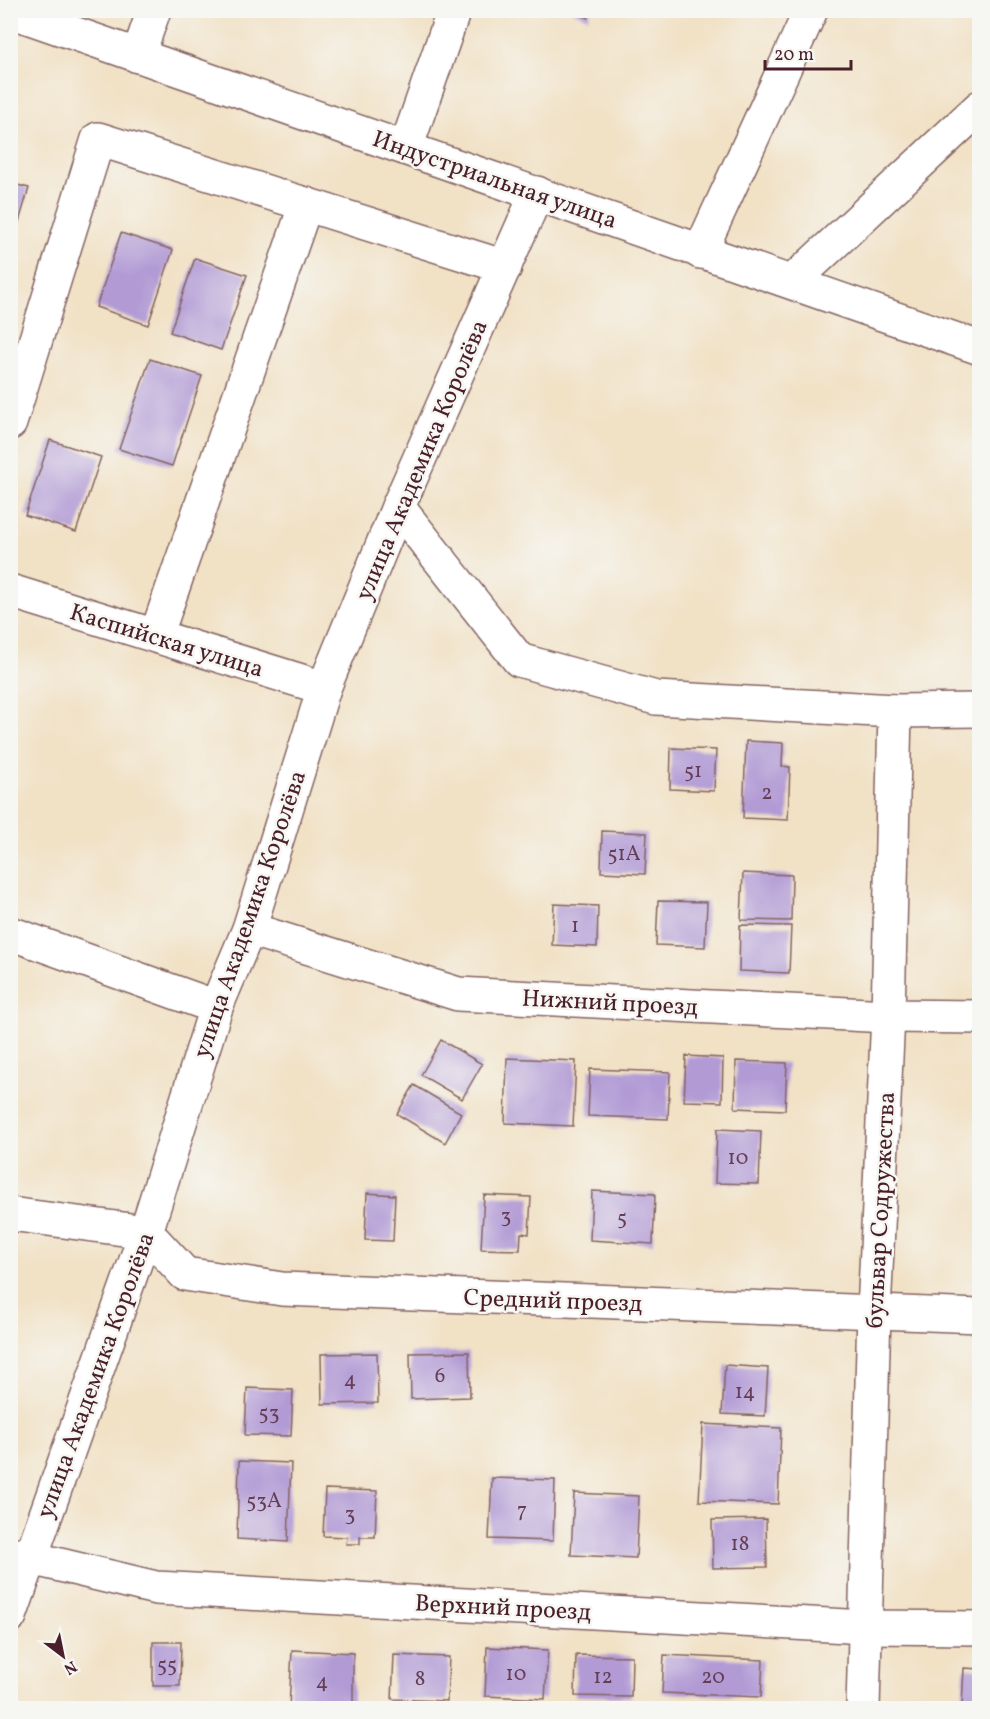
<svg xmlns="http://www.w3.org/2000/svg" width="990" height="1719" font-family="Vollkorn,serif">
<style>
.building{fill:#b29bd5}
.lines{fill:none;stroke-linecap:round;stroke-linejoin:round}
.minor-casing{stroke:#846361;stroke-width:36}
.minor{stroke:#fff;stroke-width:33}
.labels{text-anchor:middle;stroke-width:5;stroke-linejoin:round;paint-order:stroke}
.number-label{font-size:21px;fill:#643e56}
.street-label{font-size:24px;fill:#4a1f2b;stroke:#f6f6f2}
</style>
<rect width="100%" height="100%" fill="#f6f6f2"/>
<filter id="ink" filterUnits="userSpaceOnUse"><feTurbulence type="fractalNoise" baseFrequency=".0167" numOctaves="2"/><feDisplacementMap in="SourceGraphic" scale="12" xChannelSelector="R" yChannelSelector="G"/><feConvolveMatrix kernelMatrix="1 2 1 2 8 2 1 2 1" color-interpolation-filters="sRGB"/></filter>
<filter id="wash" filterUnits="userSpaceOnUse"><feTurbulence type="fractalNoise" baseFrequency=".008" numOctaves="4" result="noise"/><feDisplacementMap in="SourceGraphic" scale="24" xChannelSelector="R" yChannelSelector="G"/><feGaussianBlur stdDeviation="1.35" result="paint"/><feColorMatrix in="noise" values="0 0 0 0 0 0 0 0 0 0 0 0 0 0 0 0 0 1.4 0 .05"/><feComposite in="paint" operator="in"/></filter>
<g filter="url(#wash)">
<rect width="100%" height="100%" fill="#f1e1c5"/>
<g id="blocks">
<g class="building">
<polygon points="570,10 591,10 588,18"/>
<polygon points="10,183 29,188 15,235 10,234"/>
<polygon points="121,233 173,250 148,325 96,307"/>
<polygon points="195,258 247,275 221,350 170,332"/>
<polygon points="150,359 202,376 172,466 119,449"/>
<polygon points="50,440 101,457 76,532 25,515"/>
<polygon points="746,741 783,743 782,766 790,767 788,820 743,818"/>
<polygon points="671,748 716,750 714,791 670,789"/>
<polygon points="602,831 647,833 645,874 601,872"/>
<polygon points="743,873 792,875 791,921 741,920"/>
<polygon points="658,901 707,902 705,947 656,945"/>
<polygon points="554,904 598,906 597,947 552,945"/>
<polygon points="978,907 980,907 980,952 976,952"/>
<polygon points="740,925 791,926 789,973 739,971"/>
<polygon points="441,1040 482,1064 462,1099 421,1075"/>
<polygon points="686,1056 723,1058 722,1102 684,1101"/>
<polygon points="507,1058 576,1061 573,1126 505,1123"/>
<polygon points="736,1061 787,1063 785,1110 735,1108"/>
<polygon points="590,1069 670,1072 668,1119 588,1116"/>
<polygon points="414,1085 461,1113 445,1143 397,1114"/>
<polygon points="717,1129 761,1131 759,1184 715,1183"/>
<polygon points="592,1191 655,1194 653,1244 590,1240"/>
<polygon points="367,1193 395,1195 393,1241 365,1240"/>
<polygon points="484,1195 531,1197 529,1234 521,1233 520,1250 481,1249"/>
<polygon points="469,1352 470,1397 411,1399 410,1353"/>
<polygon points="377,1353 378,1403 322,1404 321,1354"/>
<polygon points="725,1365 768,1368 765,1416 722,1414"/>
<polygon points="247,1388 293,1390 291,1436 245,1435"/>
<polygon points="703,1424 781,1428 778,1504 699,1501"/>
<polygon points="239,1461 291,1463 288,1542 237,1539"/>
<polygon points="492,1478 555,1480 553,1541 489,1539"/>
<polygon points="325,1489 377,1491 375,1537 360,1537 360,1544 346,1544 347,1537 323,1536"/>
<polygon points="574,1493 639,1496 636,1558 571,1555"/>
<polygon points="766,1519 767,1567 713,1568 712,1520"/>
<polygon points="153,1642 181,1642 180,1686 153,1686"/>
<polygon points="487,1647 548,1650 545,1699 485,1696"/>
<polygon points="292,1650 353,1653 353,1708 289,1708"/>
<polygon points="394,1655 449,1657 447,1701 392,1699"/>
<polygon points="576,1655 632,1656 631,1697 575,1696"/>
<polygon points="664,1655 763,1660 761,1697 662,1693"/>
<polygon points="964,1668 980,1669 980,1706 962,1705"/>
</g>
</g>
</g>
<g filter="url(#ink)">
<use href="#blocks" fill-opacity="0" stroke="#846361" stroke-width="1.5"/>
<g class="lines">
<defs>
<g id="minor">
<polyline points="10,11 980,348"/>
<polyline points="138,56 154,10"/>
<polyline points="406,148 454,10"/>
<polyline points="700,252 811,10"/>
<polyline points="792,282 980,107"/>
<polyline points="10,423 98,139 505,267"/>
<polyline points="398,507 519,660 656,698 895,711 980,710"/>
<polyline points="10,591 324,688"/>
<polyline points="156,636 306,204"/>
<polyline points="249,929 458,994 888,1016 980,1017"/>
<polyline points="10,933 216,1007"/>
<polyline points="10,1214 146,1232 185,1274 282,1289 980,1316"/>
<polyline points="10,1553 156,1588 866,1627 980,1628"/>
<polyline points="10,1616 146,1232 216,1007 249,929 324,688 398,507 537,193"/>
<polyline points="863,1708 874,1312 888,1016 895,711"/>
</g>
</defs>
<use href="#minor" class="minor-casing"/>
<use href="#minor" class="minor"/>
</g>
</g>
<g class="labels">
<g class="number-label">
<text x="693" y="777">51</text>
<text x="767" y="799">2</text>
<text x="624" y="860">51А</text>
<text x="575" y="932">1</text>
<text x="738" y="1164">10</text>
<text x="506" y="1222">3</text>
<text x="622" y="1224">5</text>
<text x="440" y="1382">6</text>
<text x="350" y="1386">4</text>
<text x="745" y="1398">14</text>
<text x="269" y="1419">53</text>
<text x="264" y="1507">53А</text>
<text x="522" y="1517">7</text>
<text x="350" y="1520">3</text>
<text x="740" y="1550">18</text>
<text x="167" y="1671">55</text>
<text x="516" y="1680">10</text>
<text x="603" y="1683">12</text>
<text x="713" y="1683">20</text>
<text x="420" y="1685">8</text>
<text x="322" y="1688">4</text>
</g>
<g class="street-label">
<text transform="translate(495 179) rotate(19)" y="8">Индустриальная улица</text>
<text transform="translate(421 460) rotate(-67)" y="8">улица Академика Королёва</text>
<text transform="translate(167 640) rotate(17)" y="8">Каспийская улица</text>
<text transform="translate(249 914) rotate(-71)" y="8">улица Академика Королёва</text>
<text transform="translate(610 1002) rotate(3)" y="8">Нижний проезд</text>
<text transform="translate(880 1210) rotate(-87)" y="8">бульвар Содружества</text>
<text transform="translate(553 1300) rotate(2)" y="8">Средний проезд</text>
<text transform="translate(95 1375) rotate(-70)" y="8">улица Академика Королёва</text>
<text transform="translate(503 1607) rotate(3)" y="8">Верхний проезд</text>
</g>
</g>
<rect width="990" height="1719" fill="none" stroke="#f6f6f2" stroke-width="36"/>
<g transform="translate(63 1656) rotate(148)" stroke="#f6f6f2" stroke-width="4.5" paint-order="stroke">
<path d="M0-4.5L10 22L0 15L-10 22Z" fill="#4a1f2b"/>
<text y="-9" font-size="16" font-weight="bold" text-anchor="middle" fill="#4a1f2b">N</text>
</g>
<path d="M765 60v9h86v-9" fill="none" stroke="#4a1f2b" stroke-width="3"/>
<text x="774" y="60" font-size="18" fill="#4a1f2b" stroke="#f6f6f2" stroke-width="4.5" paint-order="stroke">20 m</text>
</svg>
